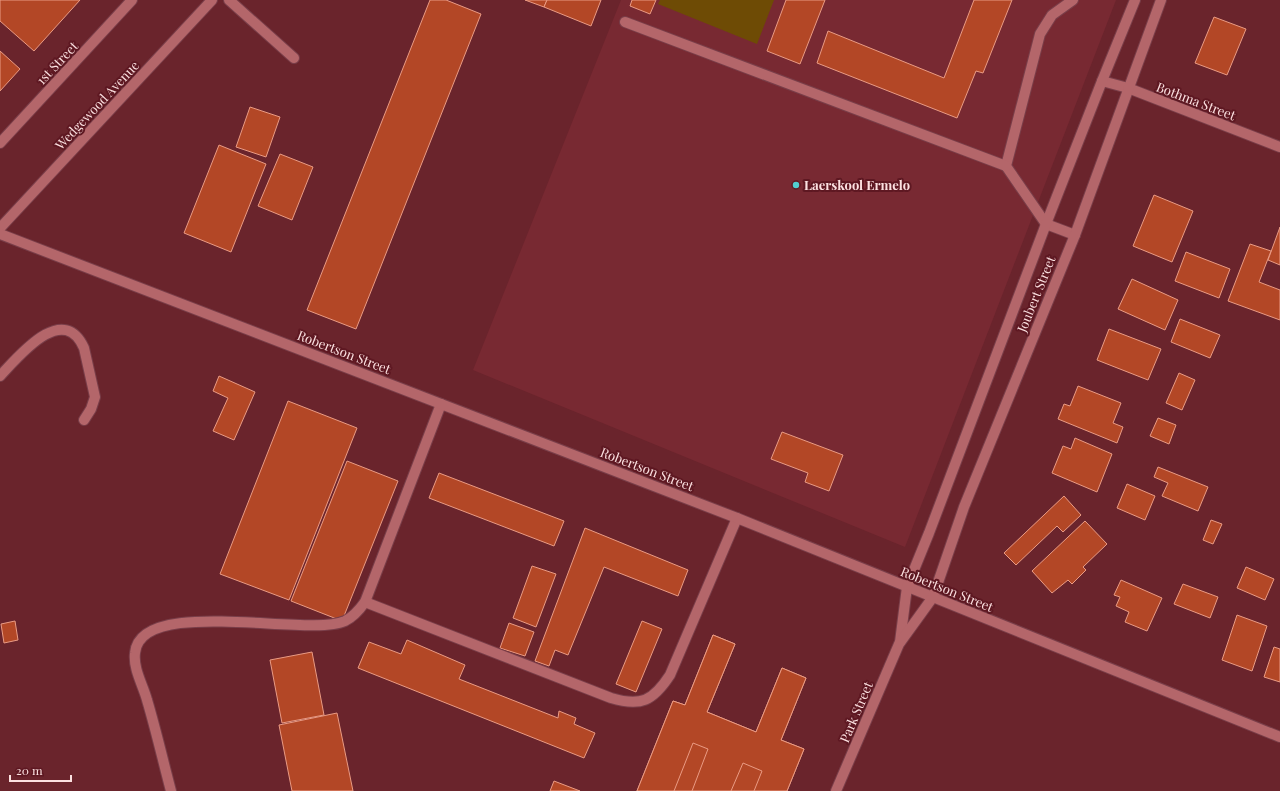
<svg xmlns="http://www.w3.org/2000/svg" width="1280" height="791" font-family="'Playfair Display',serif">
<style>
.built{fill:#782932}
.green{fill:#6e4b05}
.building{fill:#b34726;stroke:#ea9b84}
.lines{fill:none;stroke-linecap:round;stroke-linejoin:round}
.lane-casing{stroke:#793e49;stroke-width:12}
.street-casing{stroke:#793e49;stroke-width:12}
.lane{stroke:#b4666a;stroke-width:10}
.street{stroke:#b4666a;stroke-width:10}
.poi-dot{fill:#52cdcf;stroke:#5e1822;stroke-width:1.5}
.labels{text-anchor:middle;stroke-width:4;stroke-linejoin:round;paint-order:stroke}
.street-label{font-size:13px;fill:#fce1e1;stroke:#5e1822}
.poi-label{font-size:13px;font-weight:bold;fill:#fce1e1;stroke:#5e1822;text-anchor:start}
</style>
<rect width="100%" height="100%" fill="#6a242c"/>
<polygon class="built" points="621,0 1116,0 905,547 473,370"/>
<polygon class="green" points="660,0 774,0 757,44 658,4"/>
<g class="building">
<polygon points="0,0 80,0 34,51 0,21"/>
<polygon points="430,0 446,0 481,14 356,329 307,310"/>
<polygon points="525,0 547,0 544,7"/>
<polygon points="547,0 601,0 591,26 544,7"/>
<polygon points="632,0 656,0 650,14 630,6"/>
<polygon points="786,0 825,0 800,64 767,51"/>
<polygon points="974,0 1012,0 983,73 976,71 957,118 817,63 828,31 944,78"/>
<polygon points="1214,17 1246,29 1227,75 1195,63"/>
<polygon points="0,51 20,69 0,91"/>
<polygon points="250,107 280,117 266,157 236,147"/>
<polygon points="219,145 266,164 231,252 184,233"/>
<polygon points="280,154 313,167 292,220 258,206"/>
<polygon points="1154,195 1193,211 1172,262 1133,246"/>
<polygon points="1280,227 1280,265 1268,260"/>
<polygon points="1250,244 1271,251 1259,282 1280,290 1280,320 1228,301"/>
<polygon points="1186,252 1230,269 1219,298 1175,281"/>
<polygon points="1132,279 1178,300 1165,330 1118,309"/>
<polygon points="1180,319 1220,335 1210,358 1171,342"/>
<polygon points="1109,329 1161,349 1148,380 1097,360"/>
<polygon points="1179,373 1195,380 1182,410 1166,403"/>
<polygon points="219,376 255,392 234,440 213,431 228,398 213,391"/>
<polygon points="1078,386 1121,403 1113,423 1123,427 1117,443 1058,419 1064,404 1070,406"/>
<polygon points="288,401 357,428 289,600 220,574"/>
<polygon points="1158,418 1176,425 1169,444 1150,436"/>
<polygon points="782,432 843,455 829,491 805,482 808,473 771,459"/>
<polygon points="1075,438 1112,454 1097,492 1052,473 1063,446 1071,449"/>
<polygon points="347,461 398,481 342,621 291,601"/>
<polygon points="1158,467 1208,487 1198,511 1162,496 1168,483 1154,477"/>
<polygon points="439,473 564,521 554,546 429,498"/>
<polygon points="1127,484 1155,496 1145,520 1117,508"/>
<polygon points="1064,496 1081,515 1063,532 1057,526 1016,565 1004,553"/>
<polygon points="1211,520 1222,524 1213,544 1203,540"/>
<polygon points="1085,521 1107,544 1083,567 1086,570 1072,584 1068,580 1052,593 1032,571"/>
<polygon points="585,528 688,570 678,596 604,567 568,655 555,650 549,666 535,661"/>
<polygon points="532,566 556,574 536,627 513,618"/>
<polygon points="1246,567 1274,579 1265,600 1237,588"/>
<polygon points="1121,580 1162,598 1147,631 1125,622 1129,612 1116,606 1120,597 1114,595"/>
<polygon points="1183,584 1218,597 1210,618 1174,604"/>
<polygon points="1237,615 1267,626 1252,671 1222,660"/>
<polygon points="15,621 18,640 4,643 1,624"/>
<polygon points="642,621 662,629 636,692 616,684"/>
<polygon points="509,623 534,632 525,656 500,648"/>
<polygon points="713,635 735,644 707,712 756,732 782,668 806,678 781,740 804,749 787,791 754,791 762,771 743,763 731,791 692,791 708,749 693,743 674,791 637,791 673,701 685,705"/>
<polygon points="713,635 735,644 707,712 756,732 782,668 806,678 781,740 804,749 787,791 637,791 673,701 685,705"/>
<polygon points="407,640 465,665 459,679 558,718 559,711 576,718 574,724 595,733 584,758 358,668 369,642 401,654"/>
<polygon points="1274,647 1280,649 1280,682 1264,677"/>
<polygon points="312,652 324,715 282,723 270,660"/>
<polygon points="337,713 353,791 292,791 279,725"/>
<polygon points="693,743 708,749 692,791 674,791"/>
<polygon points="743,763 762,771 754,791 731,791"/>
<polygon points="554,781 580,791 550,791"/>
</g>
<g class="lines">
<defs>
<g id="lane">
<polyline points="229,0 294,58"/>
<polyline points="1073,0 1052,15 1040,34 1006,166 1046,224 1075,235"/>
<polyline points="625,22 1006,166"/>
<polyline points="0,143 132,0"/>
<path d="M0,376c18,-19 63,-75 84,-28l11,49 -4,12 -7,11"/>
<path d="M365,602l246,96c30,9 42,3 59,-23l67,-157"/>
<path d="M171,791c-8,-30 -15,-61 -24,-91 -4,-15 -14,-31 -12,-47 5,-58 174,-15 210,-32 8,-4 15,-12 20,-19l76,-198"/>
</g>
<g id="street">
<polyline points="1102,81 1128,88 1280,147"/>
<polyline points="0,228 212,0"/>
<polyline points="0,234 737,518 1280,737"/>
<polyline points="900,642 907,587 929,533 1046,224 1102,81 1135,0"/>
<polyline points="836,791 899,644 933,597 964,507 1075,235 1161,0"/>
</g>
</defs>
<use href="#lane" class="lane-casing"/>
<use href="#street" class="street-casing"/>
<use href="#lane" class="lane"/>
<use href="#street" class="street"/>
</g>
<circle class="poi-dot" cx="796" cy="185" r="4"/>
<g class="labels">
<g class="street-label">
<text transform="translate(57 63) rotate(-47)" y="5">1st Street</text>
<text transform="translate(1196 101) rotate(21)" y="5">Bothma Street</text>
<text transform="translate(97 105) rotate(-47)" y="5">Wedgewood Avenue</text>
<text transform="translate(1036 294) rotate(-68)" y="5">Joubert Street</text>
<text transform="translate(344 352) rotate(21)" y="5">Robertson Street</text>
<text transform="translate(647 469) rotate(21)" y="5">Robertson Street</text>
<text transform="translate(947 589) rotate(22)" y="5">Robertson Street</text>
<text transform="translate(856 712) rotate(-67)" y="5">Park Street</text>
</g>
<g class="poi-label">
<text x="804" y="190">Laerskool Ermelo</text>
</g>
</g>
<path d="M10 775v6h61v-6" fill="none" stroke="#fce1e1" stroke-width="2"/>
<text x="16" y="775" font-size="12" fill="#fce1e1" stroke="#5e1822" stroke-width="3" paint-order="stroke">20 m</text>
</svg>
